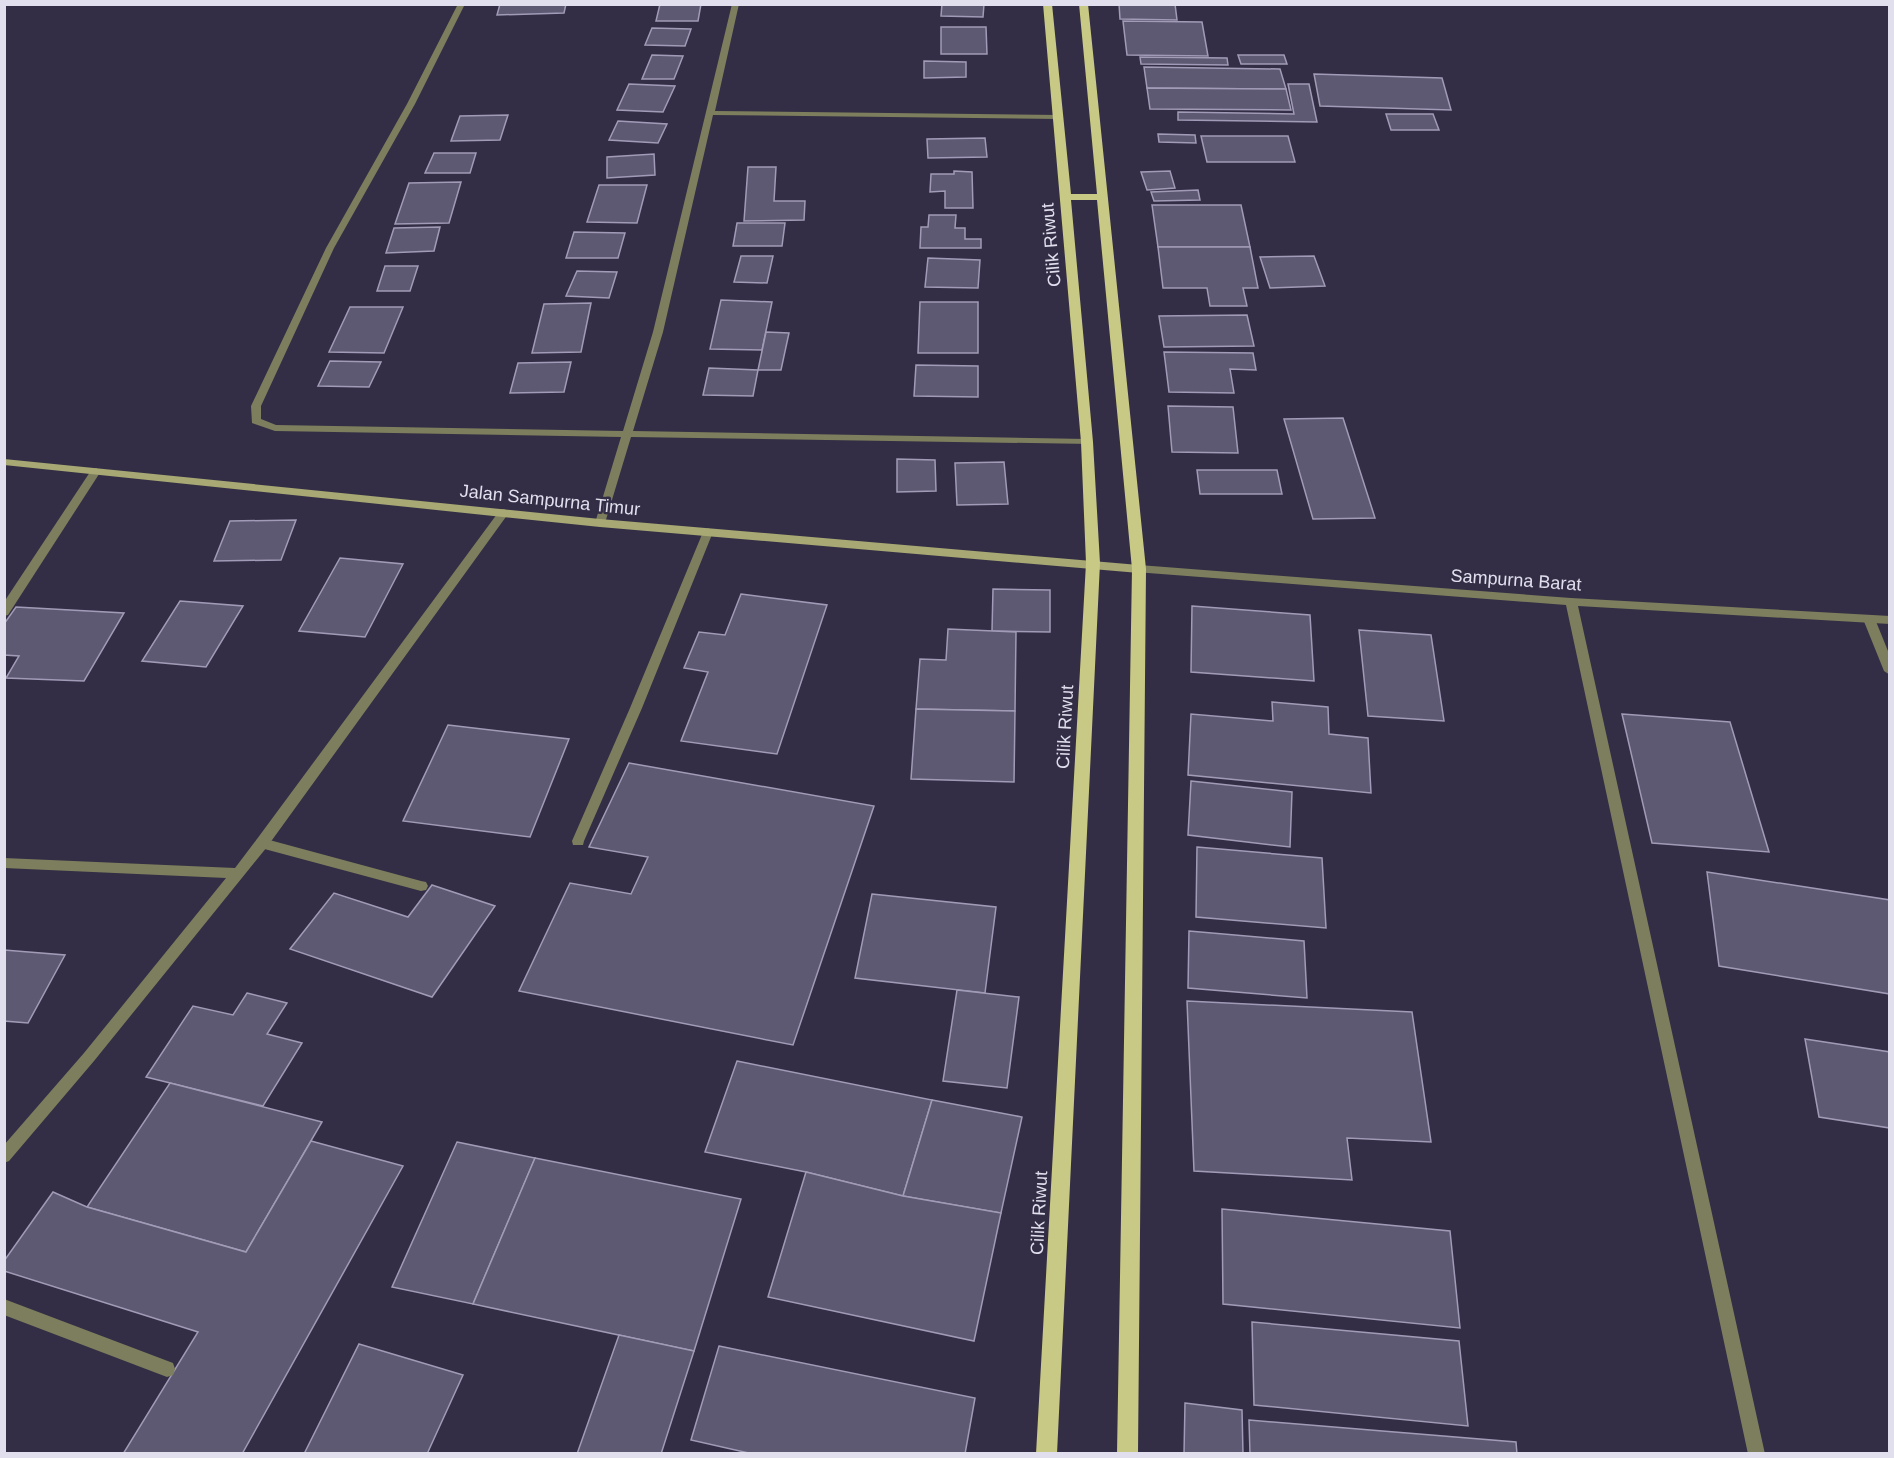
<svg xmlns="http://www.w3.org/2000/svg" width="1894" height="1458" font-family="Helvetica,sans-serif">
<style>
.building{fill:#5e5972;stroke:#a19bb7;stroke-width:1.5}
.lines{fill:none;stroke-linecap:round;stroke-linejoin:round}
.lane{fill:#7d7e5d;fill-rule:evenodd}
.street{fill:#7d7e5d;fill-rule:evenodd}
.secondary{fill:#a7a873;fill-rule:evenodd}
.primary{fill:#c8c984;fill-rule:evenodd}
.labels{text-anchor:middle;stroke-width:5;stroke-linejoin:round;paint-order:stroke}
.street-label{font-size:18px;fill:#e1dfee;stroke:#332e45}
</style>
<rect width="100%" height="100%" fill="#332e45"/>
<g class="building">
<polygon points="500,4 566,4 564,13 497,15"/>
<polygon points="660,4 701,4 698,21 656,21"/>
<polygon points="942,4 984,4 983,17 941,16"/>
<polygon points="1119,4 1175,4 1177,20 1120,19"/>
<polygon points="1123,21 1202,22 1208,56 1127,55"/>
<polygon points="941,27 986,27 987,54 941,54"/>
<polygon points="652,28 691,29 685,46 645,45"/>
<polygon points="652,55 683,56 674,79 642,79"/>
<polygon points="1238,55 1284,55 1287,64 1241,64"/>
<polygon points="1140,57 1227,58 1228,65 1141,64"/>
<polygon points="924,61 966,62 966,77 924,78"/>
<polygon points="1144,67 1280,69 1286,89 1147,88"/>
<polygon points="1314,74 1442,78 1451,110 1320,106"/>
<polygon points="629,84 675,86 663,112 617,110"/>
<polygon points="1288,84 1309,84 1317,122 1178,120 1178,112 1294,114"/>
<polygon points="1147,88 1286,89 1291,110 1150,109"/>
<polygon points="1386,114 1433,114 1439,130 1391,130"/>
<polygon points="508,115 500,140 451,141 460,116"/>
<polygon points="618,121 667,124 658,143 609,140"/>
<polygon points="1158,134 1195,135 1196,143 1159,142"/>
<polygon points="1201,136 1288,136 1295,162 1207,162"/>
<polygon points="985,138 987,157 928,158 927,139"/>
<polygon points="434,153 476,153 470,173 425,173"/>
<polygon points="654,154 655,175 607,178 607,157"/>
<polygon points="748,167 776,167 774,201 805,201 804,220 744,221"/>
<polygon points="954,171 972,172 973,208 945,208 945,191 930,192 931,174 954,174"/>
<polygon points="1170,171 1175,188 1147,190 1141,172"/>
<polygon points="461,182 449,223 395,224 409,183"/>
<polygon points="599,185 647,185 637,223 587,222"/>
<polygon points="1198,190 1200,200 1154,201 1151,192"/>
<polygon points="1152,205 1241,205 1250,247 1158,247"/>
<polygon points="929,215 956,215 955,228 965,228 965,239 981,239 981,248 920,248 921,227 928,227"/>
<polygon points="737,223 785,223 782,246 733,246"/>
<polygon points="440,227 434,251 386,253 394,228"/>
<polygon points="574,232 625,233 618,258 566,258"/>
<polygon points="1158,247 1250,247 1258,288 1243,288 1247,306 1210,306 1207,288 1163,288"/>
<polygon points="741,256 773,256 767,283 734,282"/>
<polygon points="1314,256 1325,286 1270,288 1260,257"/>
<polygon points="928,258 980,260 978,288 925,287"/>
<polygon points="385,266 418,266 410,291 377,291"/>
<polygon points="577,271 617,272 609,298 566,296"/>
<polygon points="721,300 772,302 762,350 710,349"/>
<polygon points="920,302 978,302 978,353 918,353"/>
<polygon points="591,303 581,352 532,353 544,304"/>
<polygon points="350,307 403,307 384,353 329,352"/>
<polygon points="1247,315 1254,346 1164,347 1159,316"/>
<polygon points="766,332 789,333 781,370 758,370"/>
<polygon points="1164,352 1253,353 1256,370 1230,369 1234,393 1169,392"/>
<polygon points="330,361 381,362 369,387 318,386"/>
<polygon points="571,362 564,392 510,393 518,363"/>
<polygon points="916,365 978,366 978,397 914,396"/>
<polygon points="709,368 758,370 753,396 703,395"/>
<polygon points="1168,406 1233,407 1238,453 1172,452"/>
<polygon points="1343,418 1375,518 1313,519 1284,419"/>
<polygon points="897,459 935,460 936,491 897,492"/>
<polygon points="1004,462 1008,504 957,505 955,463"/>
<polygon points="1197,470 1277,470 1282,494 1200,494"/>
<polygon points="296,520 281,560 214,561 230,521"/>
<polygon points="340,558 403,564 365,637 299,631"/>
<polygon points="993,589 1050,590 1050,632 992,631"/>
<polygon points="741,594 827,605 777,754 681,741 708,672 684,668 699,632 725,635"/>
<polygon points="180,601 243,606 206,667 142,661"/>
<polygon points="1192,606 1310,615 1314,681 1191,672"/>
<polygon points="16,607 124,613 84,681 6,678 19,656 4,655 4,624"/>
<polygon points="948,629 1016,632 1015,711 916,709 920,659 946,660"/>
<polygon points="1359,630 1431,635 1444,721 1368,716"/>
<polygon points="1272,702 1328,707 1329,734 1368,738 1371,793 1188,775 1191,714 1273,721"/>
<polygon points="916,709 1015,711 1014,782 911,779"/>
<polygon points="1622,714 1730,722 1769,852 1652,843"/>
<polygon points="448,725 569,739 530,837 403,821"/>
<polygon points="629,763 874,806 793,1045 519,991 570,883 631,894 648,857 589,847"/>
<polygon points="1191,781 1292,792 1290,847 1188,835"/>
<polygon points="1197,847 1322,858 1326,928 1196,917"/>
<polygon points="1707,872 1890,900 1890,994 1719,966"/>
<polygon points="432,885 495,906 432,997 290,949 334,893 408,917"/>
<polygon points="872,894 996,907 985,993 855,978"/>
<polygon points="1189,931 1304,941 1307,998 1188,988"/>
<polygon points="4,950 65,955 28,1023 4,1021"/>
<polygon points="957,990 1019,997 1007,1088 943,1081"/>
<polygon points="247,993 287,1003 267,1034 302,1043 263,1106 146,1077 193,1006 233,1015"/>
<polygon points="1187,1001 1412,1012 1431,1142 1347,1138 1352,1180 1194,1171"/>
<polygon points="1805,1039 1890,1052 1890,1128 1819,1117"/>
<polygon points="737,1061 932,1100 903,1196 806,1172 705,1152"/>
<polygon points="170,1083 322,1122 246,1252 87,1207"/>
<polygon points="932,1100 1022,1117 1001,1213 903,1196"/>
<polygon points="311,1141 403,1166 242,1454 123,1454 198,1332 4,1271 4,1261 53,1192 87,1207 246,1252"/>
<polygon points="457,1142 535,1158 473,1304 392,1287"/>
<polygon points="535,1158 741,1199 694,1351 473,1304"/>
<polygon points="806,1172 903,1196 1001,1213 974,1341 768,1297"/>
<polygon points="1222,1209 1450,1231 1460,1328 1223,1304"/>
<polygon points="1252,1322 1459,1341 1468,1426 1254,1405"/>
<polygon points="619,1335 694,1351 661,1454 577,1454"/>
<polygon points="359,1344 463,1375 427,1454 304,1454"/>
<polygon points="719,1346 975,1398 965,1454 753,1454 691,1440"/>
<polygon points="1185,1403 1242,1410 1243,1454 1184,1454"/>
<polygon points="1249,1420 1516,1442 1517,1454 1250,1454"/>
</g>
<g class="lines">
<g class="lane">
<polygon points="96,468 101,471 8,615 4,616 4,602 92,469"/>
<polygon points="708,528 713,532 642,708 584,841 583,845 573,845 572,841 630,708 703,532"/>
<polygon points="1869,615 1875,619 1890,656 1890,675 1884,671 1863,619"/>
<polygon points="262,838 421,881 426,882 428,886 426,890 421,891 257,847 256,843 257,839"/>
<polygon points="4,1299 173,1363 175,1369 173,1375 167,1377 4,1315"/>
</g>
<g class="street">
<polygon points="458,4 465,4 415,104 334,248 261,406 261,419 276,425 623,431 653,332 732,4 739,4 715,111 1059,115 1063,117 1059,119 713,115 663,332 633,431 1087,439 1091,440 1091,444 631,437 605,523 600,527 595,523 621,437 275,431 252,423 251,406 326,248 407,104"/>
<polygon points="504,509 509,512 508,514 267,847 94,1061 9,1161 4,1163 4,1145 84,1053 226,878 4,868 4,858 235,868 257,839 500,510"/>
<polygon points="1139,565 1571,598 1890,616 1890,624 1578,606 1765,1454 1748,1454 1566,605 1135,572 1134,569"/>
</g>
<polygon class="secondary" points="4,459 600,519 1139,565 1144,569 1139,573 600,527 4,465"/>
<polygon class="primary" points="1043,4 1052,4 1071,194 1097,194 1079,4 1088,4 1146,569 1138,1454 1117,1454 1132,569 1097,200 1071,200 1093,442 1100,563 1057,1454 1036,1454 1086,563 1081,442"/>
</g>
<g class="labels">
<g class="street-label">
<text transform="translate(1051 245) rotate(-95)" y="6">Cilik Riwut</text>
<text transform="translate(550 500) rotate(6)" y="6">Jalan Sampurna Timur</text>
<text transform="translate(1516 580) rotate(4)" y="6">Sampurna Barat</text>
<text transform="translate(1065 727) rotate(-87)" y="6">Cilik Riwut</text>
<text transform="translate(1039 1213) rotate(-87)" y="6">Cilik Riwut</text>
</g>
</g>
<rect width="1894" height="1458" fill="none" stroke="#e1dfee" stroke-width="12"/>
</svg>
